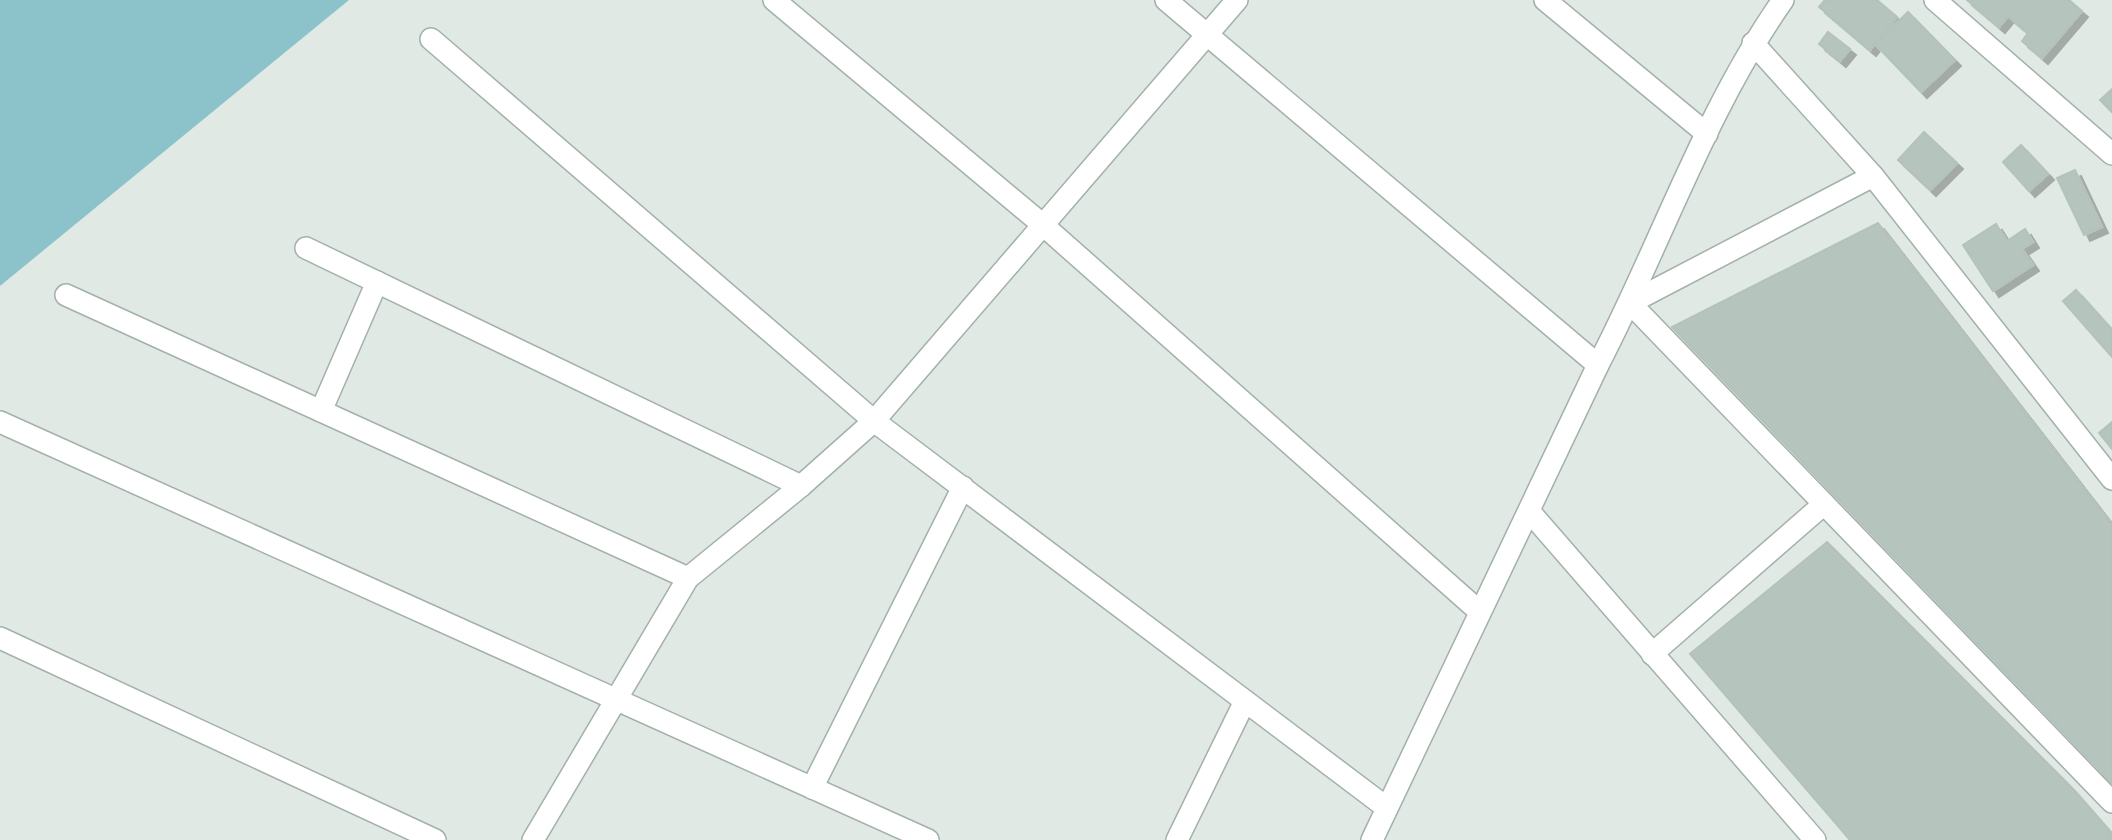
<svg xmlns="http://www.w3.org/2000/svg" width="2112" height="840" font-family="Barlow,sans-serif">
<style>
.water{fill:#8cc3ca}
.building{fill:#b5c4bd;stroke:#b3c2bb;stroke-width:2;filter:url(#shadow)}
.lines{fill:none;stroke-linecap:round;stroke-linejoin:round}
.minor-casing{stroke:#a3b0ab;stroke-width:24}
.tertiary-casing{stroke:#a3b0ab;stroke-width:24}
.minor{stroke:#fff;stroke-width:21}
.tertiary{stroke:#fff;stroke-width:21}
</style>
<defs>
<filter id="shadow"><feDropShadow dx="6" dy="6" stdDeviation="0" flood-color="#0004"/></filter>
</defs>
<rect width="100%" height="100%" fill="#e0e9e4"/>
<polygon class="water" points="0,0 349,0 0,286"/>
<g class="building">
<polygon points="1825,0 1877,0 1897,17 1870,50 1819,7"/>
<polygon points="1967,0 2069,0 2082,11 2042,58 2022,41 2028,33 2008,16 1999,27"/>
<polygon points="1908,12 1955,60 1921,92 1875,44"/>
<polygon points="1828,32 1850,49 1840,61 1819,44"/>
<polygon points="2112,89 2112,112 2100,100"/>
<polygon points="1924,132 1957,163 1930,190 1898,160"/>
<polygon points="2021,145 2048,174 2029,191 2003,162"/>
<polygon points="2075,170 2102,227 2084,235 2057,178"/>
<polygon points="1878,223 2112,525 2112,783 1672,327"/>
<polygon points="1996,224 2007,241 2025,229 2033,242 2022,249 2033,265 1993,291 1963,245"/>
<polygon points="2076,290 2112,330 2112,357 2063,301"/>
<polygon points="2112,422 2112,449 2099,433"/>
<polygon points="1827,542 2070,786 2112,834 2112,840 1850,840 1690,654"/>
</g>
<g class="lines">
<defs>
<g id="minor">
<polyline points="774,0 1043,225 1480,612"/>
<polyline points="1166,0 1598,365"/>
<polyline points="1545,0 1707,134"/>
<polyline points="1935,0 2112,154"/>
<polyline points="431,39 874,421 1387,808"/>
<polyline points="1753,43 1873,176 2112,479"/>
<polyline points="1873,176 1630,303 2112,802"/>
<polyline points="306,248 801,486"/>
<polyline points="66,295 688,578"/>
<polyline points="321,411 377,282"/>
<polyline points="0,422 928,840"/>
<polyline points="1529,511 1815,840"/>
<polyline points="0,638 435,840"/>
<polyline points="1652,654 1824,504"/>
<polyline points="812,788 963,487"/>
<polyline points="533,840 688,578 801,486 874,421 1237,0"/>
<polyline points="1177,840 1245,701"/>
</g>
<path id="tertiary" d="M1372,840l226,-475c63,-121 107,-254 185,-365"/>
</defs>
<use href="#minor" class="minor-casing"/>
<use href="#tertiary" class="tertiary-casing"/>
<use href="#minor" class="minor"/>
<use href="#tertiary" class="tertiary"/>
</g>
</svg>
